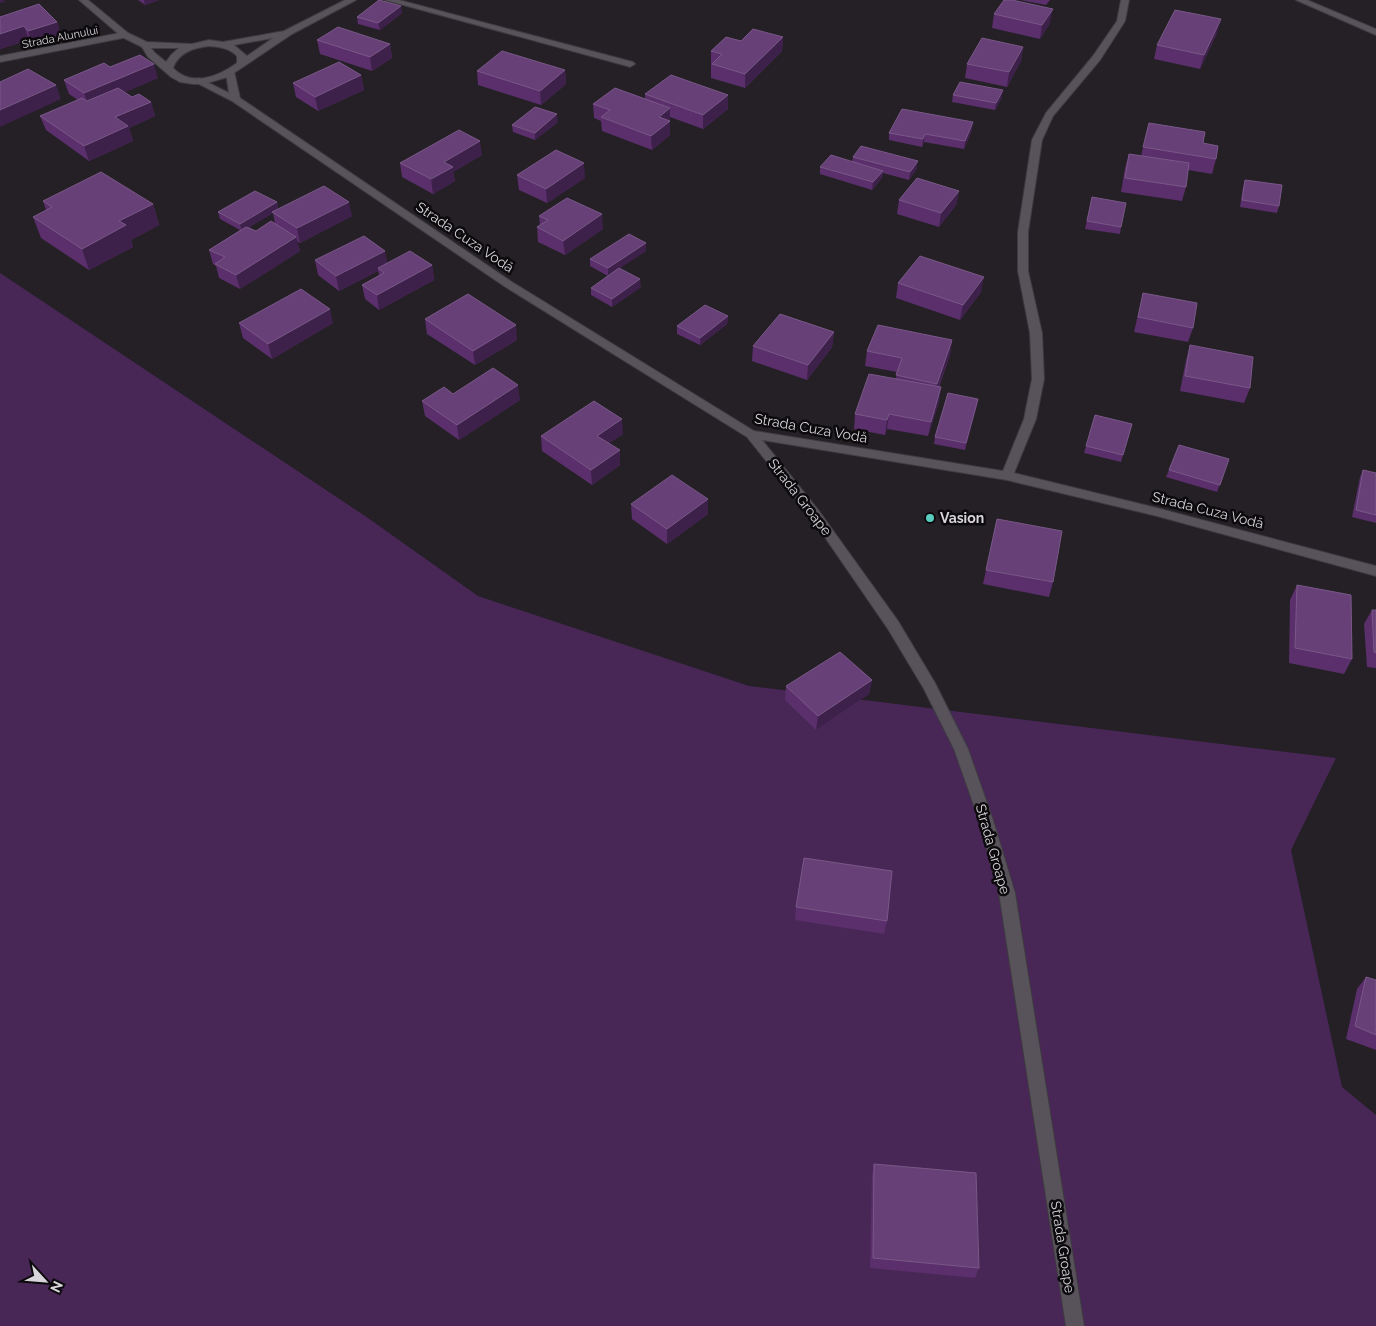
<svg xmlns="http://www.w3.org/2000/svg" width="1376" height="1326" font-family="Raleway,sans-serif">
<style>
.green{fill:#482757}
.lines{fill:none;stroke-linecap:round;stroke-linejoin:round}
.minor-casing{stroke:#3e3b40;stroke-width:2}
.tertiary-casing{stroke:#3e3b40;stroke-width:2}
.minor{fill:#58535a;fill-rule:evenodd}
.tertiary{fill:#58535a;fill-rule:evenodd}
.wall{fill:#5a2f6b;fill-rule:evenodd}
.shaded-wall{fill:#3e214b}
.building{fill:#674077;stroke:#795887}
.poi-dot{fill:#59cebf;stroke:#0c0a0d;stroke-width:2}
.labels{text-anchor:middle;stroke-width:5;stroke-linejoin:round;paint-order:stroke}
.far-street-label{font-size:11px;fill:#d8d5da;stroke:#0c0a0d}
.street-label{font-size:14px;fill:#d8d5da;stroke:#0c0a0d}
.poi-label{font-size:14px;font-weight:bold;fill:#d8d5da;stroke:#0c0a0d;text-anchor:start}
</style>
<rect width="100%" height="100%" fill="#242026"/>
<polygon class="green" points="0,273 365,516 478,596 749,686 1336,758 1291,850 1342,1087 1376,1115 1376,1326 0,1326"/>
<g class="lines">
<defs>
<g id="minor">
<polygon points="385,0 399,0 633,62 635,64 630,67 627,66"/>
<polygon points="1121,0 1129,0 1125,21 1100,60 1053,116 1042,140 1028,232 1028,271 1042,333 1044,379 1036,419 1014,473 1157,508 1376,566 1376,576 1157,516 1007,480 762,440 819,511 898,621 935,683 968,749 993,820 1015,893 1084,1326 1066,1326 999,893 979,820 954,749 924,689 888,629 811,517 747,437 504,286 232,101 193,81 198,78 201,79 229,93 226,73 228,71 234,71 240,98 512,282 754,431 1003,471 1024,419 1032,379 1030,333 1018,271 1018,232 1032,140 1046,113 1093,56 1117,21"/>
<polygon points="1296,0 1307,0 1376,29 1376,35"/>
<polygon points="125,32 128,33 128,37 0,62 0,56"/>
</g>
<path id="tertiary" d="M79,0h9l40,33 19,9 45,2 17,-4 14,2 61,-11 61,-31h11l-64,34 -64,43 -24,7h-11l-13,-2 -9,-5 -23,-20 -6,-10 -20,-10zM273,38l-26,18 -13,-11zM209,46c11,1 20,2 28,10v7c-19,14 -46,24 -64,5 6,-16 21,-20 36,-22zM151,48h28l-8,7 -5,7 -11,-9z"/>
</defs>
<use href="#minor" class="minor-casing"/>
<use href="#tertiary" class="tertiary-casing"/>
<use href="#minor" class="minor"/>
<use href="#tertiary" class="tertiary"/>
</g>
<g class="wall">
<polygon points="138,0 159,0 145,5"/>
<polygon points="1020,0 1050,0 1046,5"/>
<polygon points="402,13 380,30 358,24 357,17"/>
<polygon points="994,14 1050,23 1040,39 992,28"/>
<polygon points="0,17 57,22 61,35 33,44 29,40 0,49"/>
<polygon points="1217,33 1200,69 1154,59 1157,45"/>
<polygon points="783,37 782,51 745,88 711,78 711,51 741,41"/>
<polygon points="317,40 390,44 392,58 372,71 320,54"/>
<polygon points="1023,47 1021,61 1007,87 965,78 967,64"/>
<polygon points="110,67 158,78 125,92 132,97 151,102 155,116 129,128 133,141 89,161 46,130 40,116 78,100 69,94 64,80"/>
<polygon points="565,70 566,84 541,105 478,85 477,71"/>
<polygon points="361,75 364,90 318,111 296,97 293,83"/>
<polygon points="645,94 728,95 728,109 703,129 670,117 670,135 652,150 602,131 601,121 594,118 593,104 645,99"/>
<polygon points="953,95 1002,97 995,110 952,102"/>
<polygon points="558,122 535,140 513,132 512,125"/>
<polygon points="1149,123 1203,143 1216,159 1212,174 1188,170 1186,187 1182,201 1121,192 1125,168 1129,154 1141,156"/>
<polygon points="972,130 964,149 924,142 922,147 889,140 889,133"/>
<polygon points="482,155 453,172 455,181 433,194 402,177 400,163"/>
<polygon points="853,157 917,168 909,180 883,173 882,178 872,190 820,174 820,167 852,162"/>
<polygon points="517,175 585,178 547,203 519,190"/>
<polygon points="1245,180 1279,206 1277,213 1240,207 1243,187"/>
<polygon points="959,191 956,205 939,227 897,214 899,200"/>
<polygon points="1092,197 1121,227 1120,234 1085,229"/>
<polygon points="43,201 153,204 159,225 131,240 133,247 89,270 41,238 33,217 46,210"/>
<path d="M277,202l1,7 74,7 -52,27 -3,-2 3,10 -60,38 -21,-11 -3,-12 -3,-2 -4,-14 31,-20 -20,-11 -2,-7zM273,213l2,11 -19,7 -7,-4z"/>
<polygon points="539,216 603,229 565,255 538,242 537,227 540,226"/>
<polygon points="646,251 619,268 641,287 612,307 591,295 591,288 608,276 590,266 590,259"/>
<polygon points="315,260 432,265 434,280 379,310 365,299 362,285 379,275 378,271 339,291 318,275"/>
<polygon points="898,283 981,292 960,320 896,298"/>
<polygon points="1143,293 1193,328 1188,342 1134,332"/>
<polygon points="728,316 727,324 700,345 677,334 677,326"/>
<polygon points="425,319 517,340 475,365 427,334"/>
<polygon points="239,323 333,323 272,359 243,338"/>
<polygon points="834,332 832,347 807,380 752,361 753,346"/>
<polygon points="952,340 950,355 939,387 939,402 928,436 887,429 885,435 854,429 855,414 896,379 897,372 865,366 867,351"/>
<polygon points="1190,345 1250,388 1244,403 1180,391 1186,360"/>
<polygon points="453,394 520,400 459,440 425,416 422,401"/>
<polygon points="978,399 965,450 934,444 935,437"/>
<polygon points="1095,415 1132,424 1121,462 1084,453"/>
<polygon points="623,434 609,443 620,450 620,465 592,485 542,451 541,436"/>
<polygon points="1229,459 1217,492 1166,477 1169,470"/>
<polygon points="1363,470 1376,473 1376,523 1352,517 1360,477"/>
<polygon points="708,499 708,514 667,544 632,519 631,504"/>
<polygon points="997,519 1053,582 1049,597 983,584"/>
<polygon points="1297,585 1352,659 1344,674 1289,663 1290,600"/>
<polygon points="1372,610 1376,610 1376,668 1367,667 1364,624"/>
<polygon points="872,680 869,694 816,730 785,700 786,686"/>
<polygon points="796,907 887,921 884,934 795,920"/>
<polygon points="1366,977 1376,980 1376,1050 1346,1039 1357,989"/>
<polygon points="874,1164 979,1268 975,1278 870,1268 872,1175"/>
</g>
<g class="shaded-wall">
<polygon points="0,0 4,0 5,2 0,3"/>
<polygon points="144,0 159,0 145,5"/>
<polygon points="401,6 402,13 380,30 378,23"/>
<polygon points="1053,9 1050,23 1040,39 1042,25"/>
<polygon points="1221,19 1217,33 1200,69 1204,55"/>
<polygon points="57,22 61,35 33,44 28,31"/>
<polygon points="24,26 29,40 0,49 0,34"/>
<polygon points="783,37 782,51 745,88 745,74"/>
<polygon points="390,44 392,58 372,71 370,57"/>
<polygon points="1023,47 1021,61 1007,87 1009,72"/>
<polygon points="154,64 158,78 89,108 84,93"/>
<polygon points="565,70 566,84 541,105 540,91"/>
<polygon points="361,75 364,90 318,111 315,97"/>
<polygon points="56,85 61,99 0,127 0,110"/>
<polygon points="1003,90 1002,97 995,110 996,103"/>
<polygon points="728,95 728,109 703,129 703,115"/>
<polygon points="151,102 155,116 129,128 133,141 89,161 84,146 115,117"/>
<polygon points="670,108 670,135 652,150 651,136 659,117"/>
<polygon points="557,114 558,122 535,140 535,133"/>
<polygon points="973,122 972,130 964,149 965,141"/>
<polygon points="925,134 924,142 922,147 923,139"/>
<polygon points="480,141 482,155 453,172 455,181 433,194 431,179 444,162"/>
<polygon points="918,161 917,168 909,180 910,172"/>
<polygon points="584,163 585,178 547,203 546,189"/>
<polygon points="883,171 882,178 872,190 873,182"/>
<polygon points="959,191 956,205 939,227 941,213"/>
<polygon points="277,202 279,210 272,212 273,213 242,231 240,224"/>
<polygon points="349,202 352,216 300,243 297,228"/>
<polygon points="153,204 159,225 131,240 133,247 89,270 82,249 119,221"/>
<polygon points="602,214 603,229 565,255 563,241"/>
<polygon points="296,237 300,251 240,289 236,275"/>
<polygon points="646,243 646,251 608,276 608,268"/>
<polygon points="385,251 388,266 378,268 378,271 339,291 336,276"/>
<polygon points="432,265 434,280 379,310 377,295"/>
<polygon points="984,277 981,292 960,320 963,305"/>
<polygon points="640,279 641,287 612,307 612,299"/>
<polygon points="330,309 333,323 272,359 268,344"/>
<polygon points="728,316 727,324 700,345 700,338"/>
<polygon points="516,325 517,340 475,365 473,351"/>
<polygon points="834,332 832,347 807,380 808,365"/>
<polygon points="952,340 950,355 934,398 937,384"/>
<polygon points="518,385 520,400 459,440 457,425"/>
<polygon points="941,387 939,402 928,436 931,422"/>
<polygon points="978,399 977,406 965,450 966,443"/>
<polygon points="889,414 887,429 885,435 887,420"/>
<polygon points="622,419 623,434 598,450 597,436"/>
<polygon points="620,450 620,465 592,485 591,470"/>
<polygon points="708,499 708,514 667,544 667,529"/>
<polygon points="872,680 869,694 816,730 818,716"/>
</g>
<g class="building">
<polygon points="379,0 401,6 378,23 357,17"/>
<polygon points="1004,0 1012,0 1053,9 1042,25 994,14"/>
<polygon points="39,4 57,22 28,31 24,26 0,34 0,17"/>
<polygon points="1175,10 1221,19 1204,55 1157,45"/>
<polygon points="338,27 390,44 370,57 317,40"/>
<polygon points="753,29 783,37 745,74 712,64 722,54 711,51 726,37 741,41"/>
<polygon points="982,38 1023,47 1009,72 967,64"/>
<polygon points="502,51 565,70 540,91 477,71"/>
<polygon points="140,55 154,64 84,93 64,80 104,63 110,67"/>
<polygon points="339,62 361,75 315,97 293,83"/>
<polygon points="28,69 56,85 0,110 0,82"/>
<polygon points="671,75 728,95 703,115 645,94"/>
<polygon points="960,82 1003,90 996,103 953,95"/>
<polygon points="118,88 132,97 139,94 151,102 115,117 128,126 84,146 40,116 82,98 87,101"/>
<polygon points="615,88 670,108 659,117 670,121 651,136 601,117 610,110 593,104"/>
<polygon points="535,107 557,114 535,133 512,125"/>
<polygon points="902,109 973,122 965,141 925,134 923,139 889,133"/>
<polygon points="1149,123 1205,132 1203,143 1218,146 1216,159 1143,147"/>
<polygon points="459,130 480,141 444,162 453,167 431,179 400,163"/>
<polygon points="861,146 918,161 910,172 853,157"/>
<polygon points="556,150 584,163 546,189 517,175"/>
<polygon points="1129,154 1189,163 1186,187 1125,178"/>
<polygon points="831,155 883,171 873,182 820,167"/>
<polygon points="101,172 153,204 119,221 126,225 82,249 33,217 52,207 43,201"/>
<polygon points="917,178 959,191 941,213 899,200"/>
<polygon points="1245,180 1282,185 1279,206 1242,200"/>
<polygon points="324,186 349,202 297,228 272,212"/>
<polygon points="255,191 277,202 240,224 218,212"/>
<polygon points="1092,197 1126,203 1121,227 1087,221"/>
<polygon points="567,198 602,214 563,241 537,227 548,220 539,216"/>
<polygon points="271,221 296,237 236,275 215,264 225,257 209,250 246,227 256,231"/>
<polygon points="629,234 646,243 608,268 590,259"/>
<polygon points="364,236 385,251 336,276 315,260"/>
<polygon points="410,251 432,265 377,295 362,285 384,273 378,268"/>
<polygon points="920,256 984,277 963,305 898,283"/>
<polygon points="619,268 640,279 612,299 591,288"/>
<polygon points="301,289 330,309 268,344 239,323"/>
<polygon points="1143,293 1197,303 1193,328 1138,317"/>
<polygon points="468,294 516,325 473,351 425,319"/>
<polygon points="705,305 728,316 700,338 677,326"/>
<polygon points="780,314 834,332 808,365 753,346"/>
<polygon points="878,325 952,340 937,384 896,375 902,358 867,351"/>
<polygon points="1190,345 1253,357 1250,388 1185,376"/>
<polygon points="493,368 518,385 457,425 422,401 444,387 453,394"/>
<polygon points="869,374 941,387 931,422 889,414 887,420 855,414"/>
<polygon points="948,393 978,399 966,443 935,437"/>
<polygon points="594,401 622,419 597,436 620,450 591,470 541,436"/>
<polygon points="1095,415 1132,424 1123,455 1086,446"/>
<polygon points="1179,445 1229,459 1220,485 1169,470"/>
<polygon points="1363,470 1376,473 1376,515 1356,510"/>
<polygon points="672,475 708,499 667,529 631,504"/>
<polygon points="997,519 1062,531 1053,582 986,570"/>
<polygon points="1297,585 1351,595 1352,659 1295,648"/>
<polygon points="1372,610 1376,610 1376,653 1374,652"/>
<polygon points="840,652 872,680 818,716 786,686"/>
<polygon points="804,858 892,871 887,921 796,907"/>
<polygon points="1366,977 1376,980 1376,1035 1355,1026"/>
<polygon points="874,1164 976,1173 979,1268 873,1258"/>
</g>
<circle class="poi-dot" cx="930" cy="518" r="5"/>
<g class="labels">
<g class="far-street-label">
<text transform="translate(60 37) rotate(-11)" y="4">Strada Alunului</text>
</g>
<g class="street-label">
<text transform="translate(465 237) rotate(34)" y="5">Strada Cuza Vodă</text>
<text transform="translate(811 428) rotate(10)" y="5">Strada Cuza Vodă</text>
<text transform="translate(800 497) rotate(52)" y="5">Strada Groape</text>
<text transform="translate(1208 510) rotate(14)" y="5">Strada Cuza Vodă</text>
<text transform="translate(993 849) rotate(74)" y="5">Strada Groape</text>
<text transform="translate(1063 1247) rotate(81)" y="5">Strada Groape</text>
</g>
<g class="poi-label">
<text x="940" y="523">Vasion</text>
</g>
</g>
<g transform="translate(45 1281) rotate(116)" stroke="#0c0a0d" stroke-width="4" paint-order="stroke">
<path d="M0-4L9 19L0 12L-9 19Z" fill="#d8d5da"/>
<text y="-8" font-size="14" font-weight="bold" text-anchor="middle" fill="#d8d5da">N</text>
</g>
</svg>
